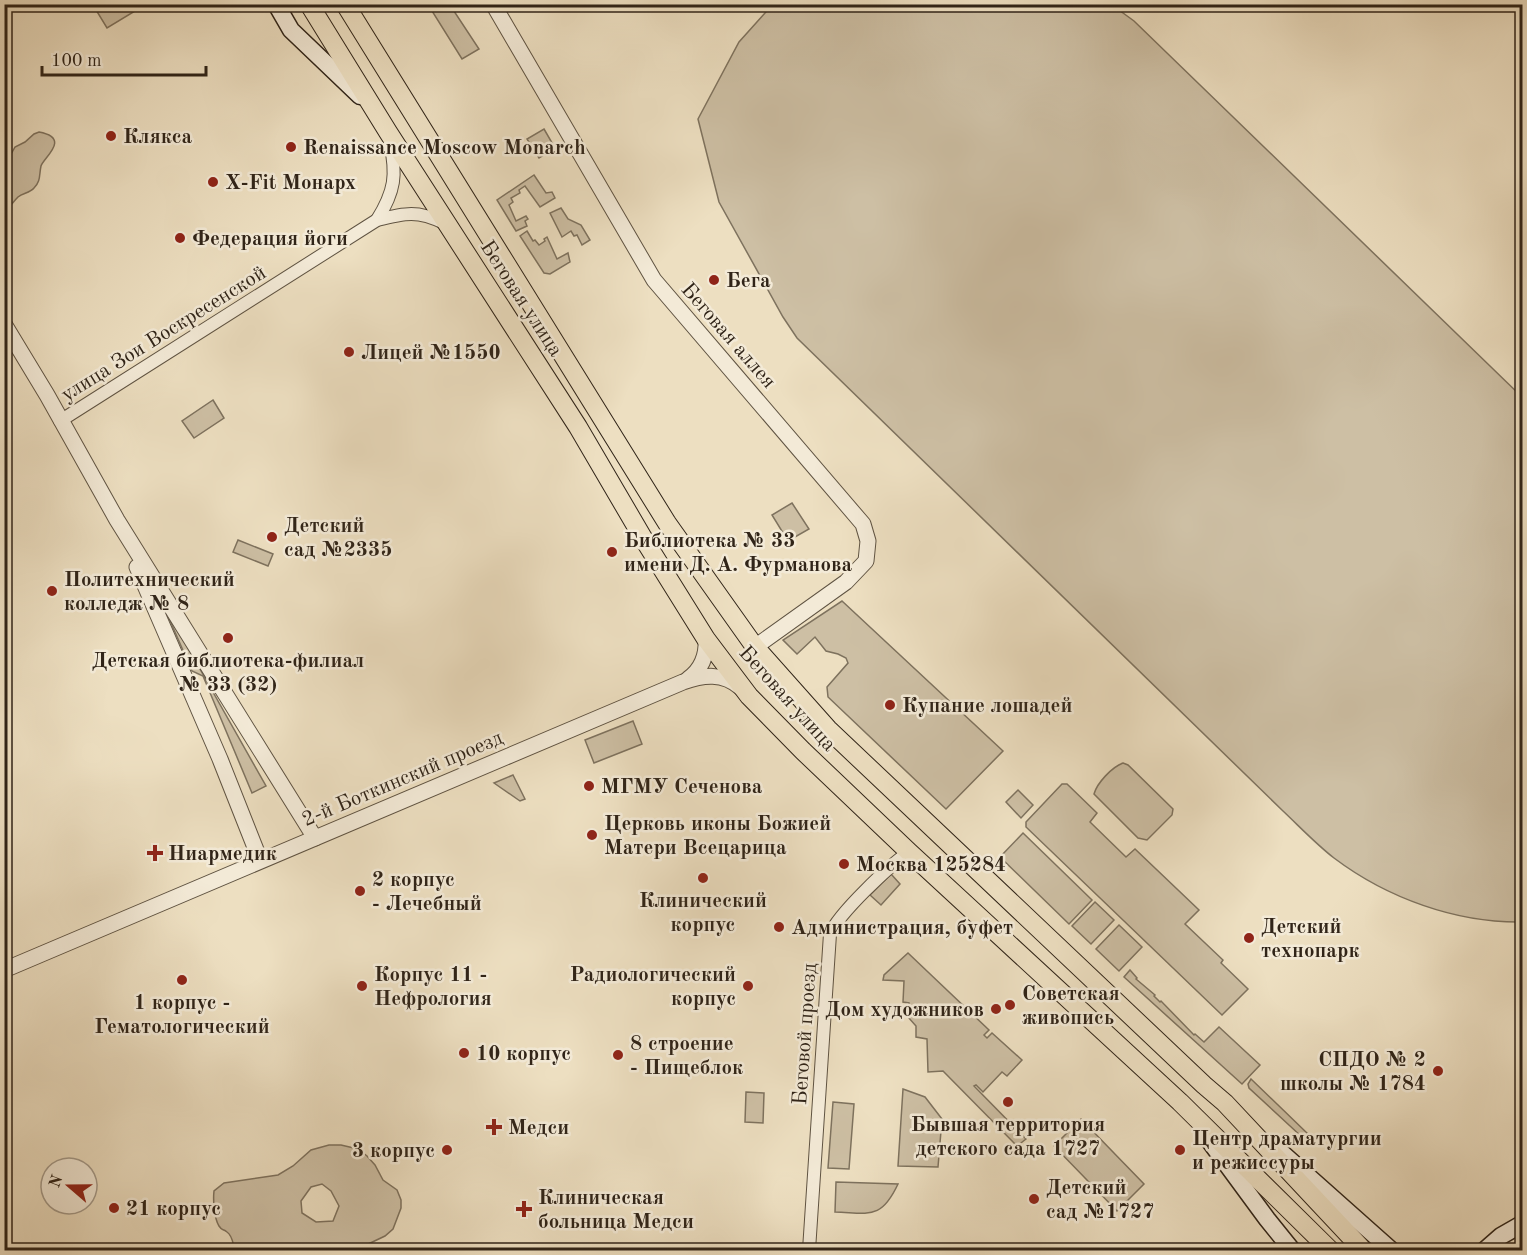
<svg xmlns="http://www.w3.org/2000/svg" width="1527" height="1255" font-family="'Old Standard TT',serif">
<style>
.green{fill:#cdbfa4;stroke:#7e725e;stroke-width:1.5;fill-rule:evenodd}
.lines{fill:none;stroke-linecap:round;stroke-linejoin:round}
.minor-casing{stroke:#5f5342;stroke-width:14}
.tertiary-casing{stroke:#5f5342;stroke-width:17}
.secondary-casing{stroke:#302418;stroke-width:19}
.primary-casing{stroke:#302418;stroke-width:20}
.minor{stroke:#f3ead7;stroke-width:12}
.tertiary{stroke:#f3ead7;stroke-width:15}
.secondary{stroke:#f3ead7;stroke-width:16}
.primary{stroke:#eddfc1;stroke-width:18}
.poi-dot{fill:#8f2418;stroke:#f3ead7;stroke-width:2}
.labels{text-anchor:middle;stroke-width:5;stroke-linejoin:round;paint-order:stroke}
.poi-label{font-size:21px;font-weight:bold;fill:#302418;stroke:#f3ead7;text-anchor:start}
.street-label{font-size:21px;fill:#302418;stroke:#f3ead7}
</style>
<rect width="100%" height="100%" fill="#eddfc1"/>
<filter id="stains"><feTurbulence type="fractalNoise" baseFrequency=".00333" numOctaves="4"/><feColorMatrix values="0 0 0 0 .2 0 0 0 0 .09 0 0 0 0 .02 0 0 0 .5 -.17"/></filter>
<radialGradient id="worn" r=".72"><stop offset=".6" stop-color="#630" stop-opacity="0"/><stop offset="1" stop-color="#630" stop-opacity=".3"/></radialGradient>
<g class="green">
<path d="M773,4l339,1 22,16 388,376v525c-66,1 -135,-24 -188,-64 -18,-14 -34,-31 -51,-47l-486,-473 -14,-21 -64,-115 -21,-83 41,-77z"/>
<polygon points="93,5 145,5 107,28"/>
<polygon points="440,5 450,5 479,49 462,59 432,11"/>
<polygon points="544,129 555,148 539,158 527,139"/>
<path d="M39,132c33,6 4,26 2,34 -2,9 0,15 -7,22 -4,5 -11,5 -16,9 -5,5 -8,10 -13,13v-52l5,-2 5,-9 10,-5 9,-8z"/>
<polygon points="534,175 546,193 552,192 555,198 540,207 525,186 519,190 520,193 511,198 513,202 509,205 516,221 526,216 528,219 525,221 527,226 516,231 497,200"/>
<polygon points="561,208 568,219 581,225 590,240 582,245 577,235 574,236 571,231 562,237 550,213"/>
<polygon points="527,231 533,241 535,240 539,245 545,241 544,239 547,237 557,259 568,253 570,262 550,274 544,273 520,236"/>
<polygon points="213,400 224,418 194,438 182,421"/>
<polygon points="792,503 809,529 788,541 772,515"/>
<polygon points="238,540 273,554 268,566 233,552"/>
<polygon points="161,600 266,786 252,793 203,676 192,671"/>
<polygon points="842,601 1003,751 946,809 828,697 827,687 848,663 846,658 838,654 826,651 815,637 797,654 783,640"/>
<polygon points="633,721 642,744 594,763 585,740"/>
<path d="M1123,763l5,2 45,44 -1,6 -25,25 -9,-2 -44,-44c3,-11 18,-27 29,-31z"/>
<polygon points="513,775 525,799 520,801 494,783"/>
<polygon points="1062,784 1067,784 1097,813 1090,822 1126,857 1135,849 1199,910 1185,924 1223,960 1221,963 1248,989 1222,1015 1026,827 1026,822"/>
<polygon points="1018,790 1033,805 1021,818 1006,802"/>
<polygon points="1023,833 1092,900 1069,924 1000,857"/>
<polygon points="891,874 900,884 881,905 870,895"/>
<polygon points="1095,902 1114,920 1091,944 1072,926"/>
<polygon points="1119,925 1142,947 1119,971 1096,949"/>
<polygon points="908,953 989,1030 984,1035 987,1038 992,1033 1022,1060 1007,1076 1002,1072 983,1092 976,1085 974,1086 1026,1139 1017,1146 943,1071 928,1072 927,1039 916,1037 916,1026 908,1017 909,1003 903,1002 904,981 883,980 884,975"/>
<polygon points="1130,970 1137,978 1136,979 1155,995 1154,996 1160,1002 1161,1001 1194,1035 1195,1034 1204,1042 1219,1027 1260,1065 1242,1084 1124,977"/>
<polygon points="1251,1079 1307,1133 1303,1138 1249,1088 1248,1084"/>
<polygon points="903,1089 925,1097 942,1119 938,1167 898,1166"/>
<polygon points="746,1092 764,1093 763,1123 745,1122"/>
<polygon points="833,1102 854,1104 849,1169 828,1168"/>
<polygon points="1081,1119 1144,1184 1117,1211 1054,1146"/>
<path d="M329,1145h12l17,4 9,7 8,9 8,15 14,10 4,10v8l-8,21 -8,7 -21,10 -17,4h-112c-2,-5 -2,-14 -8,-18 -5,-4 -4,0 -8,-6 -5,-8 -6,-26 -5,-35l10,-8 54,-8 15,-9 18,-16zM322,1184l9,7 8,15 -6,15 -17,1 -14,-9 -1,-12 10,-14z"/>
<path d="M836,1182l62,2c-17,36 -28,29 -63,28z"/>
</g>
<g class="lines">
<defs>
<g id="minor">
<path d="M377,220c18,-29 20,-45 13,-78"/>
<path d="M60,421l317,-201c28,-7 41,-10 67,3"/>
<path d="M809,1250l21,-316c9,-21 59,-68 79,-82"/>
</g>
<g id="tertiary">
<polyline points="493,4 654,280 863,524 868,541 866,561 846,582 755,647"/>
<polyline points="4,324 47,395 117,520 315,838"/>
<polyline points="137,567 220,759 260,860"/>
<path d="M688,679c14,-10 19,-23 18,-40"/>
<path d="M4,970l679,-288c20,-7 40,-10 58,6"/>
</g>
<g id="secondary">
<polyline points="276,4 291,30 360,96"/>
<polyline points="1203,1132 1267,1219 1292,1250"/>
<polyline points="1273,1145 1391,1250"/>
<polyline points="1485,1250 1501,1236 1522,1224"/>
<polyline points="1520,1250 1522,1249"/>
</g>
<g id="primary">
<polyline points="309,4 388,132 578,427 643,538 706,639 749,696 803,751 909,852 1180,1102 1330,1250"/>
<polyline points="345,4 667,523 755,647 828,729 1204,1085 1225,1103 1363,1250"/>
</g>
</defs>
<use href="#minor" class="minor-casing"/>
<use href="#tertiary" class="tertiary-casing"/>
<use href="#secondary" class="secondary-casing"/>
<use href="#primary" class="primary-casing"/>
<use href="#minor" class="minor"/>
<use href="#tertiary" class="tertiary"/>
<use href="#secondary" class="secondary"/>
<use href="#primary" class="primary"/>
</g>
<g class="poi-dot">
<circle cx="111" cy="136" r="6"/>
<circle cx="291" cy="147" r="6"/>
<circle cx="213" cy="182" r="6"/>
<circle cx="180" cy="238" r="6"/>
<circle cx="714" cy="280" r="6"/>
<circle cx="349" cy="352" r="6"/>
<circle cx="272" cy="537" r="6"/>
<circle cx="612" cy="552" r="6"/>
<circle cx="52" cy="591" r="6"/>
<circle cx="228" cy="638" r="6"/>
<circle cx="890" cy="705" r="6"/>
<circle cx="589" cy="786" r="6"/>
<circle cx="592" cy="835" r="6"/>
<path d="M152 844h6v6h6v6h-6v6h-6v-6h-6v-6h6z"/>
<circle cx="844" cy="864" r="6"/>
<circle cx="703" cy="878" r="6"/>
<circle cx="360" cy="891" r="6"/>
<circle cx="779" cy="927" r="6"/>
<circle cx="1249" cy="938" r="6"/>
<circle cx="182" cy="980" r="6"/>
<circle cx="362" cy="986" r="6"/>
<circle cx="748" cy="986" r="6"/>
<circle cx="1010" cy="1005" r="6"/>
<circle cx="996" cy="1009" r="6"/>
<circle cx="464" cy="1053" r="6"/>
<circle cx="618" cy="1055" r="6"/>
<circle cx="1438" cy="1071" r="6"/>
<circle cx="1008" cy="1102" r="6"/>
<path d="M491 1118h6v6h6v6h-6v6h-6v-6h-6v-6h6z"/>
<circle cx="447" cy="1150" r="6"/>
<circle cx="1180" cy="1150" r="6"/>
<circle cx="1034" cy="1199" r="6"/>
<circle cx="114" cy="1208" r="6"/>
<path d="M521 1200h6v6h6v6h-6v6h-6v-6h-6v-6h6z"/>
</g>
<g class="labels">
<g class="poi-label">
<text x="123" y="143">Клякса</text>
<text x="303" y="154">Renaissance Moscow Monarch</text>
<text x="225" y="189">X-Fit Монарх</text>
<text x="192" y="245">Федерация йоги</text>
<text x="726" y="287">Бега</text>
<text x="361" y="359">Лицей №1550</text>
<text x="284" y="532">Детский<tspan x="284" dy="24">сад №2335</tspan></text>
<text x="624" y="547">Библиотека № 33<tspan x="624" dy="24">имени Д. А. Фурманова</tspan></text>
<text x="64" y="586">Политехнический<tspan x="64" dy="24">колледж № 8</tspan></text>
<text x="228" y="667" text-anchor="middle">Детская библиотека-филиал<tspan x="228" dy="24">№ 33 (32)</tspan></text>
<text x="902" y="712">Купание лошадей</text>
<text x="601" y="793">МГМУ Сеченова</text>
<text x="604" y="830">Церковь иконы Божией<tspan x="604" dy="24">Матери Всецарица</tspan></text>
<text x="168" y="860">Ниармедик</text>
<text x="856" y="871">Москва 125284</text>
<text x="372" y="886">2 корпус<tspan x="372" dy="24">- Лечебный</tspan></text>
<text x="703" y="907" text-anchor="middle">Клинический<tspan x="703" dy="24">корпус</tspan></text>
<text x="1261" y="933">Детский<tspan x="1261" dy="24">технопарк</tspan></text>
<text x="791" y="934">Администрация, буфет</text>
<text x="374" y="981">Корпус 11 -<tspan x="374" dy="24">Нефрология</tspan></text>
<text x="736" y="981" text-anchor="end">Радиологический<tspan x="736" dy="24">корпус</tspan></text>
<text x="1022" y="1000">Советская<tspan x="1022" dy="24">живопись</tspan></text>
<text x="182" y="1009" text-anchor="middle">1 корпус -<tspan x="182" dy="24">Гематологический</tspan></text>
<text x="984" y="1016" text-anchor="end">Дом художников</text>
<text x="630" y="1050">8 строение<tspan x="630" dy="24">- Пищеблок</tspan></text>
<text x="476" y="1060">10 корпус</text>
<text x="1426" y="1066" text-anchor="end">СПДО № 2<tspan x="1426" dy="24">школы № 1784</tspan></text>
<text x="1008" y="1131" text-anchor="middle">Бывшая территория<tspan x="1008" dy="24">детского сада 1727</tspan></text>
<text x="508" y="1134">Медси</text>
<text x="1192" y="1145">Центр драматургии<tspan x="1192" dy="24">и режиссуры</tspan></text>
<text x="435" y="1157" text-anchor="end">3 корпус</text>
<text x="1046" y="1194">Детский<tspan x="1046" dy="24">сад №1727</tspan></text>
<text x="538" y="1204">Клиническая<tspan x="538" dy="24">больница Медси</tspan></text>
<text x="126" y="1215">21 корпус</text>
</g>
<g class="street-label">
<text transform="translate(522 298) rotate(57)" y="7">Беговая улица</text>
<text transform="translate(163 333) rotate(-32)" y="7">улица Зои Воскресенской</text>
<text transform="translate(729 335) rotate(49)" y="7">Беговая аллея</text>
<text transform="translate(788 698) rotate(48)" y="7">Беговая улица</text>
<text transform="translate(402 778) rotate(-23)" y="7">2-й Боткинский проезд</text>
<text transform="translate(804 1034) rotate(-86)" y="7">Беговой проезд</text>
</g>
</g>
<rect width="1527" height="1255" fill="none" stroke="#eddfc1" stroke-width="24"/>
<rect x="6" y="6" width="1515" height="1243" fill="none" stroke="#302418" stroke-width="3"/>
<rect x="12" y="12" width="1503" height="1231" fill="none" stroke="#302418" stroke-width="1.5"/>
<g transform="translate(69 1186) rotate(290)"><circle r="28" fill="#f3ead7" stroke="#a59b8b" stroke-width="1.5"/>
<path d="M0-4.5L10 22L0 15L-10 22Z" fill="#8f2418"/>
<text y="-9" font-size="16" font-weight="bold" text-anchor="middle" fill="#302418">N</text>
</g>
<path d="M42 66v9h164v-9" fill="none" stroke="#302418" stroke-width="3"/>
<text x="51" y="66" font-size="18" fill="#302418" stroke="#f3ead7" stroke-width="4.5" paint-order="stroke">100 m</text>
<rect width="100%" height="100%" filter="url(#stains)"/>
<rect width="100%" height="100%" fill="url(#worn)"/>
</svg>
